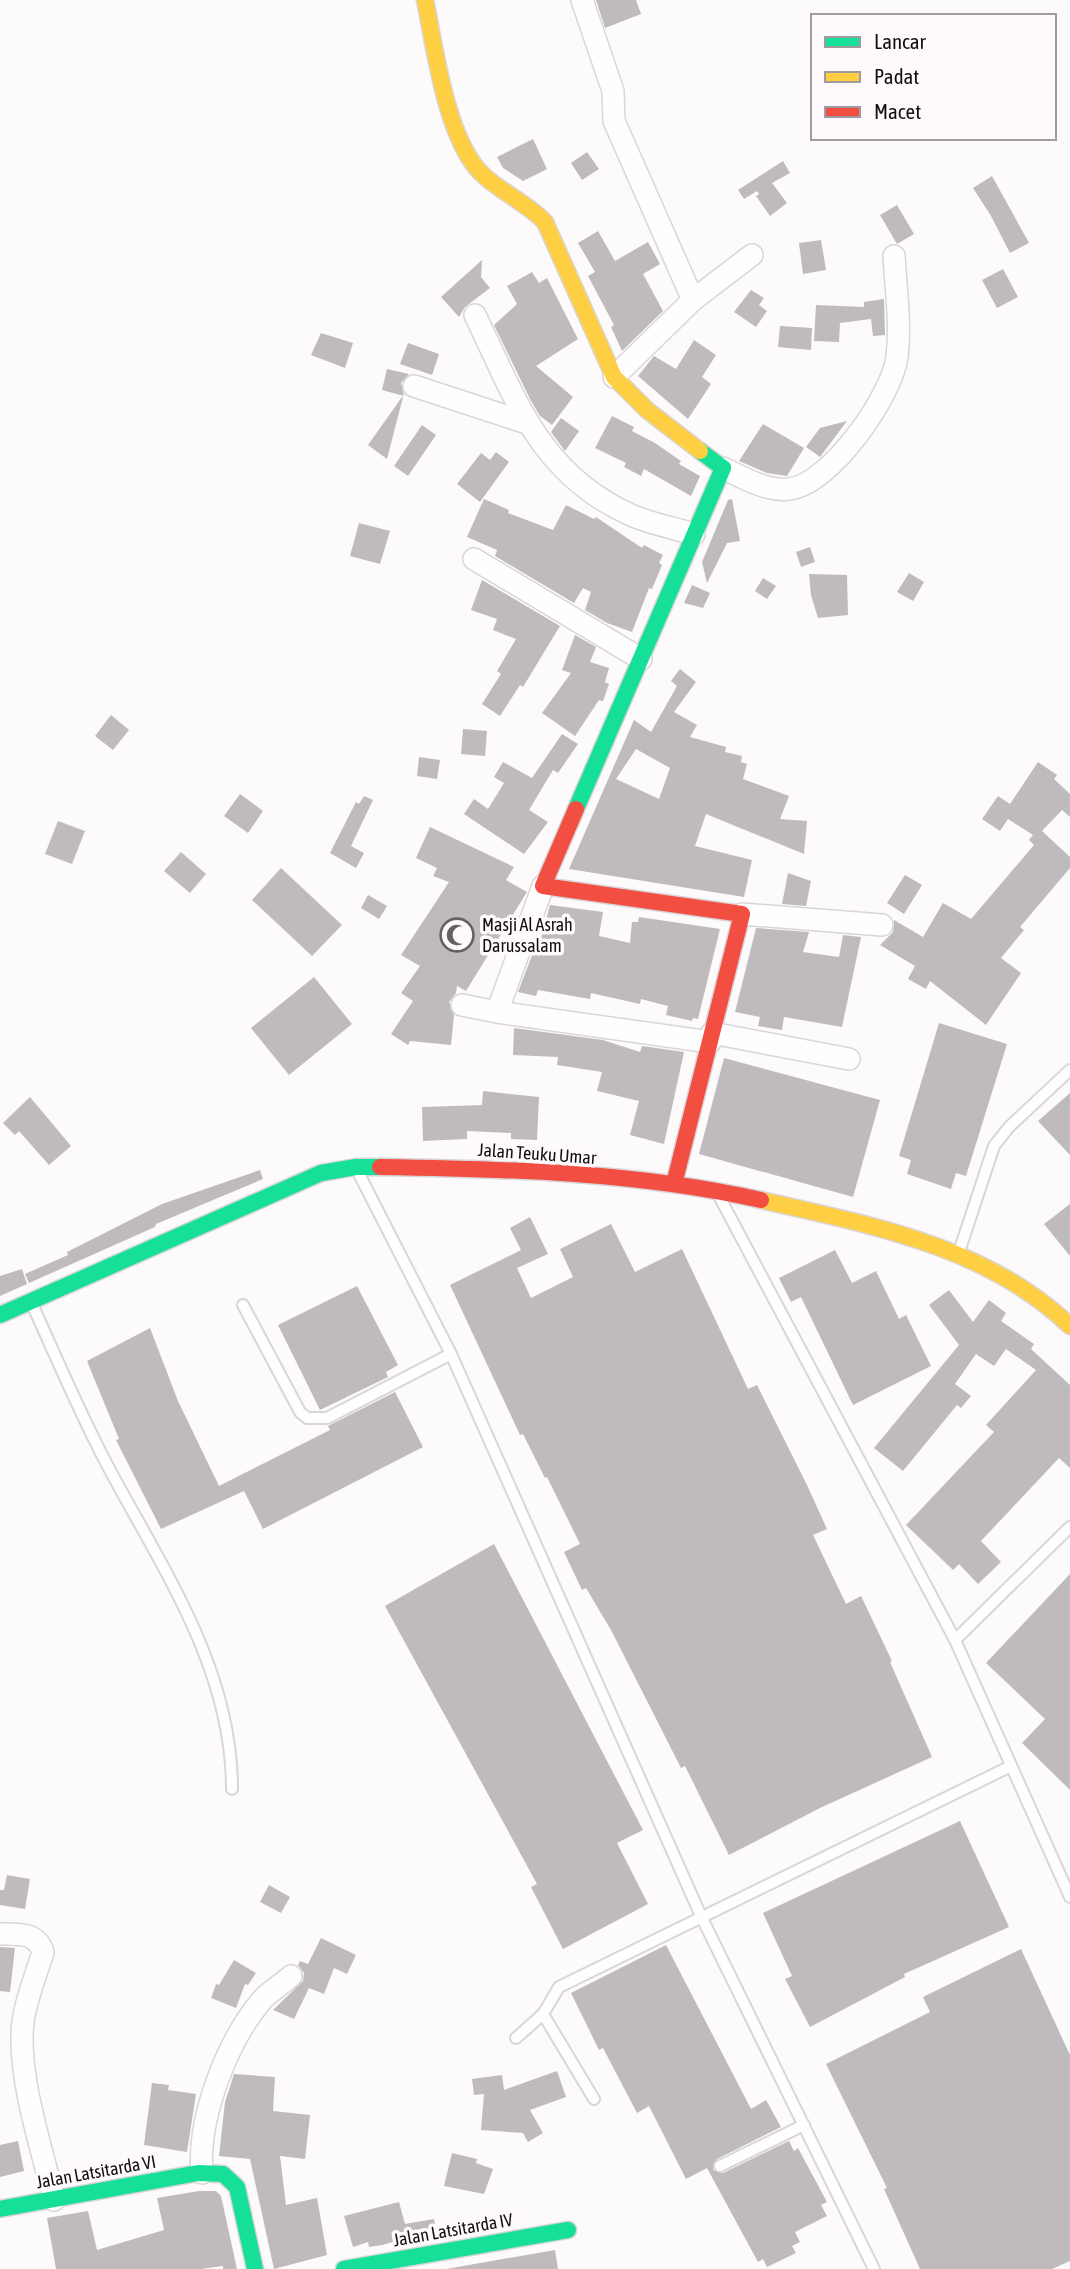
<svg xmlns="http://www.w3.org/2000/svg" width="1070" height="2269" font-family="'Asap Condensed',sans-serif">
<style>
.building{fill:#bebabd;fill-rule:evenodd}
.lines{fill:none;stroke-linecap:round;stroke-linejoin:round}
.lane-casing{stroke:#d9d5d8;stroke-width:14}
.street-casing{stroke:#d9d5d8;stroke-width:24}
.fast-casing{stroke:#d9d5d8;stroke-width:19}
.slow-casing{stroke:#d9d5d8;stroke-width:19}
.jam-casing{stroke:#d9d5d8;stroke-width:19}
.lane{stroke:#fffeff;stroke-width:10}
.street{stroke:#fffeff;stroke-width:21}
.fast{stroke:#16e098;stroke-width:16}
.slow{stroke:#ffcf43;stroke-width:16}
.jam{stroke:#f24e42;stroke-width:16}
.labels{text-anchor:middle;stroke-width:7;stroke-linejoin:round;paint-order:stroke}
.poi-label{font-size:18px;fill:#120f11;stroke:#fef9fc;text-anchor:start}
.street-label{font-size:18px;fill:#120f11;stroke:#fef9fc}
</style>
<rect width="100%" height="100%" fill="#fdfafc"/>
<g class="building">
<polygon points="596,0 636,0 641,14 605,28"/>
<polygon points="533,139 547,169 523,181 503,168 497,157"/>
<polygon points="587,152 599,169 582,180 571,163"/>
<polygon points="783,161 790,173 772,183 787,203 770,216 756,196 759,194 757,191 744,199 738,190"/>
<polygon points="992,176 1029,243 1010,253 991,216 973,188"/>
<polygon points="897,205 914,234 897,244 880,215"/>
<polygon points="598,231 615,261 648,242 660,264 643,274 663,311 622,351 611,327 614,325 588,276 595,272 578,243"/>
<polygon points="821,240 826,270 803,274 799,243"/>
<polygon points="482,260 481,277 490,288 465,307 459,317 441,297"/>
<polygon points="1003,269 1018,297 997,308 982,280"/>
<polygon points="532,272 539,283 547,278 578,339 536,366 573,397 552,425 540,416 530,399 494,325 517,304 507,286"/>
<polygon points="751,290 764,298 759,305 767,311 756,327 734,312"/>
<polygon points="884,299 885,335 873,336 871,319 840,323 839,342 814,341 816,305 864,307 864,302"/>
<polygon points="780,326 812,328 811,350 778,347"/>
<polygon points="321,333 353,343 345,368 311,355"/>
<polygon points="694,340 716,355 702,377 711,384 688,419 638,376 654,356 676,369"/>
<polygon points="408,343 439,354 432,375 400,364"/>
<polygon points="387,369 409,374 401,383 404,396 382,390"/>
<polygon points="402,397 403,397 387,459 368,445"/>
<polygon points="612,416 634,427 632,431 655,443 681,461 679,464 700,476 691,496 644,469 641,476 624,467 626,463 595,448"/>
<polygon points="561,418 579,431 565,451 551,432"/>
<polygon points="847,421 820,457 806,447 820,428"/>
<polygon points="763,424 804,448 787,476 767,473 739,461"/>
<polygon points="422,425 436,435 408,476 394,466"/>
<polygon points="496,452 509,462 480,502 457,484 481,453 490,460"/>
<polygon points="484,499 509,510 508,513 553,530 566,505 594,519 596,517 642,548 644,545 663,555 659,563 662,565 652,589 649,588 632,632 607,623 585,610 591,592 583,588 574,603 495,556 497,550 467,537"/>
<polygon points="732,499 740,541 727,543 707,583 702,562 728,500"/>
<polygon points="359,523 390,531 380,564 350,556"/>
<polygon points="810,547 815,562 801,567 796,552"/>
<polygon points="909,573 924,582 913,601 897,592"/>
<polygon points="809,574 847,575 848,615 818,618 811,595"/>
<polygon points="763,578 776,586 767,599 755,591"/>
<polygon points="482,580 560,626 523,687 520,685 500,716 482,704 501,674 497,671 516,639 493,630 497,619 471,610"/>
<polygon points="692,585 710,593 703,608 684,603"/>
<polygon points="575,635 596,647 590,662 609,668 605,682 609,684 603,701 599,700 575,736 542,713 571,673 562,670"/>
<path d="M680,669l16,13 -22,30 23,13 -7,12 36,10 -1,5 17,4 -1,6 6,2 -4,15 46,17 -9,23 27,2 -3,33 -98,-40 -11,32 57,14 -8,37 -175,-28 65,-149 17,12 26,-46 -6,-5zM636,749l34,19 -11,31 -43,-20z"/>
<polygon points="111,715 129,730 113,750 95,736"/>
<polygon points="463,729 487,731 485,756 461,754"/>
<polygon points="562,734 578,744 558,773 553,770 529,810 548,822 524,854 464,814 474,799 488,809 504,783 494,777 503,762 532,778"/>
<polygon points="419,757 440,760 437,779 417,776"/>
<polygon points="1038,762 1057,775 1054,779 1070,794 1070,817 1062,810 1042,831 1070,857 1070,868 1020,927 1024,930 1001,958 1021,973 986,1025 930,981 926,989 908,979 915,966 880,945 893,932 894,920 923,937 943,903 971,919 1034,845 1029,840 1033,835 1008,819 1000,831 982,819 998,796 1010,804"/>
<polygon points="240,794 263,811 248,833 224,816"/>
<polygon points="364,796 373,800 351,846 364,853 356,868 330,853 356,802 359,804"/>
<polygon points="58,821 85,831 72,864 45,854"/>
<polygon points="430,827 514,867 506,880 527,892 466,991 457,986 456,993 449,1002 454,1015 451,1045 410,1041 408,1045 391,1034 413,1001 401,993 420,966 401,955 449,882 433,876 437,868 416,858"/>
<polygon points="181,852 206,874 190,893 164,871"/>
<polygon points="281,868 342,925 312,956 252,900"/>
<polygon points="788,873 811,881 806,906 782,904"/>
<polygon points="905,875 922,885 904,914 887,903"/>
<polygon points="368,895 387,906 379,919 361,908"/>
<polygon points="550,905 603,912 599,936 630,943 632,922 638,922 639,917 720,929 698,1019 693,1018 692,1021 666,1015 668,1006 641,999 640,1004 591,993 590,999 538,990 536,996 518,992 536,945 539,945"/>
<polygon points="756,928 809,932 803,952 839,957 843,935 861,937 842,1027 784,1017 782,1030 758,1026 760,1017 735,1012"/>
<polygon points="314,977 352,1024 289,1075 251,1028"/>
<polygon points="939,1023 1007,1044 966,1176 956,1173 951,1189 907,1174 911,1160 899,1156"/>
<polygon points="514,1028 603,1040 640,1052 642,1046 684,1052 664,1144 630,1135 639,1101 597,1091 602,1072 557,1065 558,1057 513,1055"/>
<polygon points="724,1058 880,1100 853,1197 699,1154"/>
<polygon points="483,1091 539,1097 537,1140 511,1139 511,1133 467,1131 467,1139 423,1141 422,1107 482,1105"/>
<polygon points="1070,1093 1070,1155 1038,1121"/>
<polygon points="30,1097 71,1146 49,1165 19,1131 15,1135 3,1123"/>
<polygon points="260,1170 263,1179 156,1224 155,1227 29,1283 25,1274 68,1255 67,1252 162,1204"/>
<polygon points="1070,1204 1070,1256 1044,1224"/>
<polygon points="530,1217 548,1254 517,1268 531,1298 573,1277 560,1249 611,1224 635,1272 682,1249 748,1389 757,1385 807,1485 827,1529 813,1535 846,1604 861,1596 892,1661 890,1662 932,1757 820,1808 729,1855 685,1766 681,1768 611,1630 586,1588 582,1590 564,1552 580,1544 547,1477 545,1478 523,1434 520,1435 450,1285 521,1250 510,1228"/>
<polygon points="835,1250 852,1283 876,1271 899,1319 906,1315 931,1366 853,1405 801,1297 791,1302 779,1278"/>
<polygon points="22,1269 27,1284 0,1296 0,1276"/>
<polygon points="357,1286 398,1365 386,1372 388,1377 320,1410 278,1325"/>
<polygon points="949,1290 973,1322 989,1300 1006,1313 1001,1321 1034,1344 1031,1349 1070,1385 1070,1468 1059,1458 981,1541 1001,1562 978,1584 959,1564 953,1570 906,1525 994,1432 986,1425 1036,1370 1006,1349 994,1366 976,1354 955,1384 971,1396 961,1408 957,1405 903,1471 874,1448 959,1345 929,1305"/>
<polygon points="150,1328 178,1401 219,1486 330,1430 328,1426 395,1392 423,1447 263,1529 244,1491 161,1529 116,1440 119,1439 87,1361"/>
<polygon points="494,1544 643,1830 617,1843 648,1904 563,1949 531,1887 537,1884 385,1606"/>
<polygon points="1070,1574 1070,1790 1022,1743 1045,1719 986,1663"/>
<polygon points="960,1821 1009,1927 904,1974 905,1977 810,2027 785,1979 792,1976 763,1913"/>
<polygon points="7,1875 30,1879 25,1909 0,1905 0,1890 4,1890"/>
<polygon points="269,1885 290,1897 281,1913 260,1902"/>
<polygon points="321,1938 356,1955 347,1974 334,1968 324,1994 309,1988 294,2019 273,2010 303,1981 304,1973 298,1965 300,1961 308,1964"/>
<polygon points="666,1945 751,2109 766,2100 781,2127 717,2159 713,2170 723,2173 789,2141 794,2151 798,2148 827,2202 821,2205 827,2216 795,2232 800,2242 792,2246 796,2253 767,2267 763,2259 758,2262 707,2168 686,2179 649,2106 637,2113 603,2048 599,2050 571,1993"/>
<polygon points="0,1947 15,1948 10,1992 0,1991"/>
<polygon points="1021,1949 1070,2055 1070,2261 1052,2269 920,2269 884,2189 887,2188 826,2064 930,2012 923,1997"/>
<polygon points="234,1960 256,1973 248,1985 245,1984 236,2008 211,1998 216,1984 219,1985"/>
<polygon points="557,2071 566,2097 530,2110 543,2133 528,2142 523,2133 481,2130 484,2094 474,2095 472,2079 502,2075 504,2090"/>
<polygon points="234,2074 275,2077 273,2111 310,2115 305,2159 280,2156 286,2205 317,2198 327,2255 274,2269 250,2159 219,2156 225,2102"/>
<polygon points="152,2083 169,2085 168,2090 196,2094 187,2152 144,2145"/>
<polygon points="18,2141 24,2171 0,2177 0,2145"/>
<polygon points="452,2153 477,2159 476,2163 493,2169 484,2194 444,2186"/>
<polygon points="199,2191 216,2191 221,2196 237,2269 223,2269 223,2266 201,2269 56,2269 47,2218 88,2211 97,2250 164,2230 157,2198"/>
<polygon points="399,2202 405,2224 434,2219 436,2230 382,2245 369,2247 368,2242 353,2247 344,2216"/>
<polygon points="555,2250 558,2269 446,2269"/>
</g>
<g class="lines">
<defs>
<g id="lane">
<polyline points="357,1170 451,1354 701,1916 874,2269"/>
<polyline points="719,1196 955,1640 1070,1897"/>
<polyline points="959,1252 994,1146 1009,1127 1070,1070"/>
<path d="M32,1304c26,57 50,115 80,170 54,100 120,197 120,315"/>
<polyline points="243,1305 300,1412 307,1418 327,1418 451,1354"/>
<polyline points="955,1640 1070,1527"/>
<polyline points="543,2014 594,2099"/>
<polyline points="516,2038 543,2014 559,1987 1011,1766"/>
<polyline points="720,2166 804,2125"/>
</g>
<g id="street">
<polyline points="582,0 613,91 614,121 693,300"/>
<path d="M475,315c41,85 65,160 158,201 19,8 41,12 61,18"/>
<polyline points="614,377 693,300 752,255"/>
<polyline points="414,386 527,423"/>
<path d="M723,468c19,9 44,24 66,21 41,-4 103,-93 108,-132 4,-33 -1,-67 -3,-101"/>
<polyline points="474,559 641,659"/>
<polyline points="543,886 497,1012 710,1042"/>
<polyline points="742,914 882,925"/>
<polyline points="462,1005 497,1012"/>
<polyline points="712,1033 849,1059"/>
<path d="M0,1934c18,0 37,-2 43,18 -8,27 -21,56 -21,84 -1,51 20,113 32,164"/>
<path d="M202,2173c-5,-54 25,-132 60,-173 7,-8 20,-16 29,-24"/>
</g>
<g id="fast">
<polyline points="576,809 723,468 700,451"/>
<polyline points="0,1315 321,1173 356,1167 380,1167"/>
<polyline points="0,2209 198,2173 223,2174 237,2187 255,2269"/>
<polyline points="344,2269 568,2230"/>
</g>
<g id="slow">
<path d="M425,0c10,49 21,137 56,173 19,19 45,29 64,49l69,155 33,33 53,41"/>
<path d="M761,1200c109,25 226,46 309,126"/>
</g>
<g id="jam">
<polyline points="576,809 543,886 742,914 674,1184"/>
<path d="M380,1167c127,2 257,5 381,33"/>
</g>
</defs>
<use href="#lane" class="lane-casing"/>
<use href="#street" class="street-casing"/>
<use href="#fast" class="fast-casing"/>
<use href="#slow" class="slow-casing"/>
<use href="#jam" class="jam-casing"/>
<use href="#lane" class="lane"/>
<use href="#street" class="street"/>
<use href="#fast" class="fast"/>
<use href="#slow" class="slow"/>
<use href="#jam" class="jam"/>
</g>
<defs>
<symbol id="mosque-ring" viewBox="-11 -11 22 22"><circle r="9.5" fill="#fef9fc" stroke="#646163" stroke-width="1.5"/><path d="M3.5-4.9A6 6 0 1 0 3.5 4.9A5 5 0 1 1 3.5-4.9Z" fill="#646163"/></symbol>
</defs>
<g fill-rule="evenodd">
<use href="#mosque-ring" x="438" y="916" width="38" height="38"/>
</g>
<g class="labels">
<g class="poi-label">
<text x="482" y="931">Masji Al Asrah<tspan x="482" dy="21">Darussalam</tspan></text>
</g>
<g class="street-label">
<text transform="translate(537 1154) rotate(4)" y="6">Jalan Teuku Umar</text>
<text transform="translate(96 2172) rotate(-10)" y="6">Jalan Latsitarda VI</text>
<text transform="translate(453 2230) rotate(-10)" y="6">Jalan Latsitarda IV</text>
</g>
</g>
<rect x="811" y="14" width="245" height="126" fill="#fef9fc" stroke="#a09b9e" stroke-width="2"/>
<rect x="825" y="37" width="35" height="10" fill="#16e098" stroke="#a09b9e" stroke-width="2"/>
<text x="874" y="49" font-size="21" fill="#120f11">Lancar</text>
<rect x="825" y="72" width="35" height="10" fill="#ffcf43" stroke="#a09b9e" stroke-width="2"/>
<text x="874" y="84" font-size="21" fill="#120f11">Padat</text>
<rect x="825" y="107" width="35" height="10" fill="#f24e42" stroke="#a09b9e" stroke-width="2"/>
<text x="874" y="119" font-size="21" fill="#120f11">Macet</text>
</svg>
